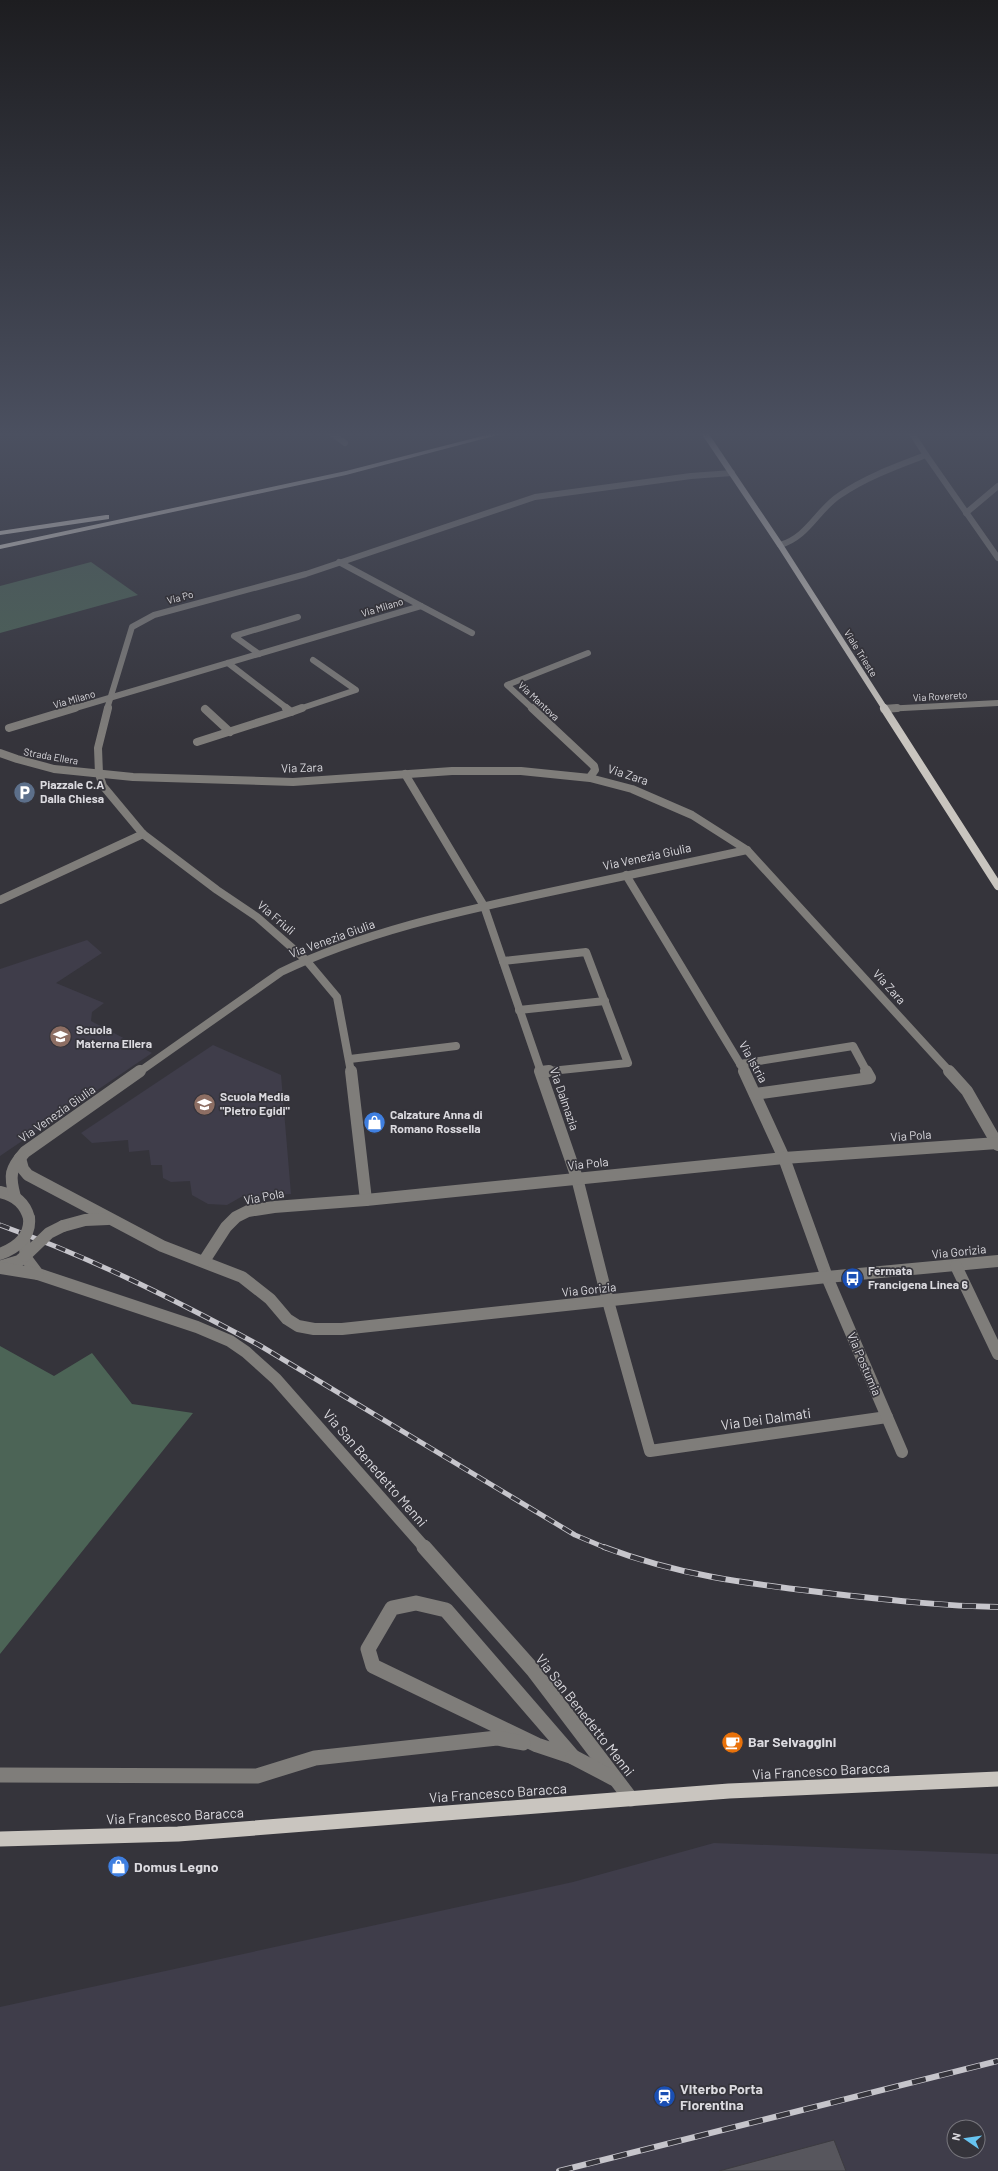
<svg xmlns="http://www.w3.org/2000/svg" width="998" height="2171" font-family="Barlow,sans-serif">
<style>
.built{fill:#3f3d4a;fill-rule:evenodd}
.green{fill:#4c6456}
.building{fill:#57565d;stroke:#3d3c41}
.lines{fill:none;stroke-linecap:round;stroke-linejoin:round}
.minor-far3{stroke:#7f7d7a;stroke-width:6}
.minor-far2{stroke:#7f7d7a;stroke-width:8}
.minor-far1{stroke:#7f7d7a;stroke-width:12}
.minor{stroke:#7f7d7a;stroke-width:15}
.major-far2{stroke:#c9c5bf;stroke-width:6}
.major-far1{stroke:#c9c5bf;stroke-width:8}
.major{stroke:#c9c5bf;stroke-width:15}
.highway{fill:#e6e1d9;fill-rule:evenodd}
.rail-far1-casing{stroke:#c6c5cb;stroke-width:5}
.rail-casing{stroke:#c6c5cb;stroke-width:6}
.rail-far1{stroke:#35343b;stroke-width:3.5;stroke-dasharray:10;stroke-linecap:butt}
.rail{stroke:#35343b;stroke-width:4.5;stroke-dasharray:14;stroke-linecap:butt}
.minor-bridge{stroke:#7f7d7a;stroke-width:12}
.labels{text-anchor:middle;stroke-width:3.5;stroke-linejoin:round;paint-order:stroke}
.far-street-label{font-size:10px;fill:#dbdadf;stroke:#35343b}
.street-label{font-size:12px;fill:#dbdadf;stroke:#35343b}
.poi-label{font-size:12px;font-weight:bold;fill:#dbdadf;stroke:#35343b;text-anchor:start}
.near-street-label{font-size:14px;fill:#dbdadf;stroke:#35343b}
.near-poi-label{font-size:14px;font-weight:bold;fill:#dbdadf;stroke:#35343b;text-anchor:start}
</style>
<rect width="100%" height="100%" fill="#35343b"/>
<g class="built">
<polygon points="87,940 102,953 56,983 104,1003 92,1012 91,1021 152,1053 0,1156 0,969"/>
<polygon points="213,1045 281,1075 291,1194 241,1197 227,1205 208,1204 192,1195 190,1181 171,1182 163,1178 162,1165 151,1165 149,1150 129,1152 128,1140 92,1143 81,1133"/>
<path d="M714,1843l284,11v317h-998v-164l573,-125zM954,2127h24v24h-24z"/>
</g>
<g class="green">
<polygon points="91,562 138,595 0,633 0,586"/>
<polygon points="0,1346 54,1376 92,1353 132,1404 193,1413 0,1654"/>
</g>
<polygon class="building" points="834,2140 846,2171 719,2171"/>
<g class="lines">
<g class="minor-far3">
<polyline points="330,432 345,443"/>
<polyline points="926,455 998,558"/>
<polyline points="966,513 998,486"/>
<path d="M780,545c28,-8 37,-35 60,-50 26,-18 57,-29 86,-40l-15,-23"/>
<polyline points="421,606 472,633"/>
<polyline points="259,654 234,636 298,617"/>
<polyline points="228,663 288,709"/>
<polyline points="72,709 421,606 339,562"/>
<polyline points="107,709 132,627 154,615 306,574 535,497 691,476 732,473"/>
<polyline points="299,709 356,690 313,660"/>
<polyline points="533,709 507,685 588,653"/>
<polyline points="884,709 998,703"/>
</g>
<g class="minor-far2">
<polyline points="108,708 98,748 99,774 103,786 143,834 217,890 257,917 306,960 337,997 351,1072"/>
<polyline points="532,708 594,766 595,770 590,777"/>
<polyline points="205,709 230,732"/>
<polyline points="884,709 897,708"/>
<polyline points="291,712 302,708"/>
<polyline points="9,728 75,708"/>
<polyline points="197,742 291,712 286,708"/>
<polyline points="0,753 17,759 54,769 133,777 293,782 452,771 521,771 590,778 632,789 692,815 747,850 950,1072"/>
<polyline points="405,774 484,906 541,1072"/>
<polyline points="626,875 745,1072"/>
<polyline points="0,900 143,834"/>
<polyline points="503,961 586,952 628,1063 541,1072"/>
<polyline points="519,1010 605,1001"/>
<polyline points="350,1059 456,1046"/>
<polyline points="740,1064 853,1046 867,1072"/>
<path d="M139,1072l142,-100c83,-40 175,-60 264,-79 67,-14 135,-29 202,-43"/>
</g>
<g class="minor-far1">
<polyline points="351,1071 366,1200"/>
<polyline points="540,1071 577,1178 608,1301 650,1451 887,1417"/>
<polyline points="744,1071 784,1158 827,1277 902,1452"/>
<polyline points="949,1071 967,1091 998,1145"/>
<polyline points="541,1072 549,1071"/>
<polyline points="755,1094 870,1078 866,1071"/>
<polyline points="20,1158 23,1169 28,1175 162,1246 242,1277 270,1299 287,1319 298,1326 314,1329 342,1329 827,1277 998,1261"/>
<path d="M0,1192c15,3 25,11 29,26"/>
<path d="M15,1197c-6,-22 -5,-28 10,-45l115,-81"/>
<polyline points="63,1226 85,1220 108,1219"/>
<polyline points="24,1238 26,1258 38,1274 197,1327 230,1341 246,1352 276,1379 425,1548"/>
<polyline points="204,1261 226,1227 236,1217 248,1211 274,1207 366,1200 784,1158 998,1143"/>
<polyline points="2,1266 19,1261 25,1256"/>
<polyline points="956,1266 998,1354"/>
<polyline points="0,1268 38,1274"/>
</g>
<g class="minor">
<polyline points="424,1547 533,1670 631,1799"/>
<polygon points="416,1603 446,1610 573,1757 537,1745 373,1666 368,1649 392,1608"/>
<polyline points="573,1757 613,1778"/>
<polyline points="0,1775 257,1776 315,1758 497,1738 523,1743"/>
</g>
<polyline class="major-far2" points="704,432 780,545 885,709"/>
<polyline class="major-far1" points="884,708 998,886"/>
<polyline class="major" points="0,1839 178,1834 729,1791 998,1779"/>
<g class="highway">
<polygon points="498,432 509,432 346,475 0,549 0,545 346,471"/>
<polygon points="106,515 109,515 109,519 0,535 0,531"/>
</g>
<defs>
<path id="rail-far1" d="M0,1225c90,32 175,75 259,120l316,190 31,13"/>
<g id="rail">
<path d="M604,1547c79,30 148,37 231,47 54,6 108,12 163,13"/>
<polyline points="559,2171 998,2061"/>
</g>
</defs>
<use href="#rail-far1" class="rail-far1-casing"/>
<use href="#rail" class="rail-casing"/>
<use href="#rail-far1" class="rail-far1"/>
<use href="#rail" class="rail"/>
<g class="minor-bridge">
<path d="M0,1254c16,-6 31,-17 29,-36"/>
<polyline points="25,1256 49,1233 63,1226"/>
</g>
</g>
<linearGradient id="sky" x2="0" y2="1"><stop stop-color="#1d1d20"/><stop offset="0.59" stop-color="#4b5060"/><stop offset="1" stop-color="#4b5060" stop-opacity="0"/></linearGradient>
<rect width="998" height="736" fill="url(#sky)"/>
<defs>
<symbol id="parking-disc" viewBox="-11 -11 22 22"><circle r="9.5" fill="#5c6f8a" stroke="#35343b"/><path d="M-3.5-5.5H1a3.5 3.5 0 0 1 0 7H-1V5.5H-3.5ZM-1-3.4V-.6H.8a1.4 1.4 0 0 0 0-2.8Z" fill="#fff"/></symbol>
<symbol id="school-disc" viewBox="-11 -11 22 22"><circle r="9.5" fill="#8d6e63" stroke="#35343b"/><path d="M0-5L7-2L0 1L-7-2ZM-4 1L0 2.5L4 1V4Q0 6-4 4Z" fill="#fff"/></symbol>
<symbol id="shop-disc" viewBox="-11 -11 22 22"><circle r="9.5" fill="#3f7fe0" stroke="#35343b"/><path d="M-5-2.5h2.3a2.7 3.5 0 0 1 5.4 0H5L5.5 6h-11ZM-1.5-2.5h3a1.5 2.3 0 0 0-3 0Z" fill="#fff"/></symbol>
<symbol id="bus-disc" viewBox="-11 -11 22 22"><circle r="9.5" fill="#1a4fb4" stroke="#35343b"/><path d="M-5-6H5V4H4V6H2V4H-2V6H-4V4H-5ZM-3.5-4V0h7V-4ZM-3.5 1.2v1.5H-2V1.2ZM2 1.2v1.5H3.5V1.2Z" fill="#fff"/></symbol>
<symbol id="cafe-disc" viewBox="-11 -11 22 22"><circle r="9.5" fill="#e8710a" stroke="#35343b"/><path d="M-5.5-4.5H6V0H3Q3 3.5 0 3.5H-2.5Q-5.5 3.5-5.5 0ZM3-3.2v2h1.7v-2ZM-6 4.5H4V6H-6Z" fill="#fff"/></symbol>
<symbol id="station-disc" viewBox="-11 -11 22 22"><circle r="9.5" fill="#1a4fb4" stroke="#35343b"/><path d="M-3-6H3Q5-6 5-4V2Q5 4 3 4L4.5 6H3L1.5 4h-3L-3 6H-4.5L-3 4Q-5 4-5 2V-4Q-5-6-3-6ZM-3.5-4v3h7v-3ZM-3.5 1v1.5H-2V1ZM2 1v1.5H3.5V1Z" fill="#fff"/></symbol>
</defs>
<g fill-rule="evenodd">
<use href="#parking-disc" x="12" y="780" width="25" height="25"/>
<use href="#school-disc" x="48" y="1024" width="25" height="25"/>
<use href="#school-disc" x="192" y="1092" width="25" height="25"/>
<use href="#shop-disc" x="362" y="1110" width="25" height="25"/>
<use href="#bus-disc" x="840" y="1266" width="25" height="25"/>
<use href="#cafe-disc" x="720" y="1730" width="25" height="25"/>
<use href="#shop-disc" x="106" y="1854" width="25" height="25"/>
<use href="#station-disc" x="652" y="2084" width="25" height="25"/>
</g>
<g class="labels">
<g class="far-street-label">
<text transform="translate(180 597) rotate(-15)" y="4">Via Po</text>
<text transform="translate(382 607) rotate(-17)" y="4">Via Milano</text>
<text transform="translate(861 653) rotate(58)" y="4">Viale Trieste</text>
<text transform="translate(940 696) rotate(-3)" y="4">Via Rovereto</text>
<text transform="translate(74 699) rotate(-16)" y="4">Via Milano</text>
<text transform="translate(539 701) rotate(43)" y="4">Via Mantova</text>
<text transform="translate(51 756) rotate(10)" y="4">Strada Ellera</text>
</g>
<g class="street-label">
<text transform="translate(302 768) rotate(-2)" y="4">Via Zara</text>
<text transform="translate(628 775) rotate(18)" y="4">Via Zara</text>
<text transform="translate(647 857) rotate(-12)" y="4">Via Venezia Giulia</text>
<text transform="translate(276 918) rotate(40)" y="4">Via Friuli</text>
<text transform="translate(332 939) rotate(-20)" y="4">Via Venezia Giulia</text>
<text transform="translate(889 987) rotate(48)" y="4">Via Zara</text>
<text transform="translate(753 1062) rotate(61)" y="4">Via Istria</text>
<text transform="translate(564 1099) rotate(71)" y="4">Via Dalmazia</text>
<text transform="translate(57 1114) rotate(-35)" y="4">Via Venezia Giulia</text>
<text transform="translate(911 1136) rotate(-4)" y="4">Via Pola</text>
<text transform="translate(588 1164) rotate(-6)" y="4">Via Pola</text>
<text transform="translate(264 1197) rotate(-11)" y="4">Via Pola</text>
<text transform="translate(959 1252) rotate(-6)" y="4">Via Gorizia</text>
<text transform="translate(589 1290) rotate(-6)" y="4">Via Gorizia</text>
<text transform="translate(864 1364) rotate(67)" y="4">Via Postumia</text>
</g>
<g class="poi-label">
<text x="40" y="789">Piazzale C.A<tspan x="40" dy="14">Dalla Chiesa</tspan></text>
<text x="76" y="1034">Scuola<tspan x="76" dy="14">Materna Ellera</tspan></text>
<text x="220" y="1101">Scuola Media<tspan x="220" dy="14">"Pietro Egidi"</tspan></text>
<text x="390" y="1119">Calzature Anna di<tspan x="390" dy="14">Romano Rossella</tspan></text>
<text x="868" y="1275">Fermata<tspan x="868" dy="14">Francigena Linea 6</tspan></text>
</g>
<g class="near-street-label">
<text transform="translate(766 1419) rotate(-8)" y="5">Via Dei Dalmati</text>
<text transform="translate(375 1468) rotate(49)" y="5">Via San Benedetto Menni</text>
<text transform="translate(585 1715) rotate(52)" y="5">Via San Benedetto Menni</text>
<text transform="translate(821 1771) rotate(-3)" y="5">Via Francesco Baracca</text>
<text transform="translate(498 1793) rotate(-4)" y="5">Via Francesco Baracca</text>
<text transform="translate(175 1816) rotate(-3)" y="5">Via Francesco Baracca</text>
</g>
<g class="near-poi-label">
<text x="748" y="1747">Bar Selvaggini</text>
<text x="134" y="1872">Domus Legno</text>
<text x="680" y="2094">Viterbo Porta<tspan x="680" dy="16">Fiorentina</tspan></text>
</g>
</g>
<g transform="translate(966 2139) rotate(283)"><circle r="19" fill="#35343b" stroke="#77767d"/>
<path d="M0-3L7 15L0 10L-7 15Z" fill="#67c4f0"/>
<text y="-6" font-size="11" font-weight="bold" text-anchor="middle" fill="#dbdadf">N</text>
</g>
</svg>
